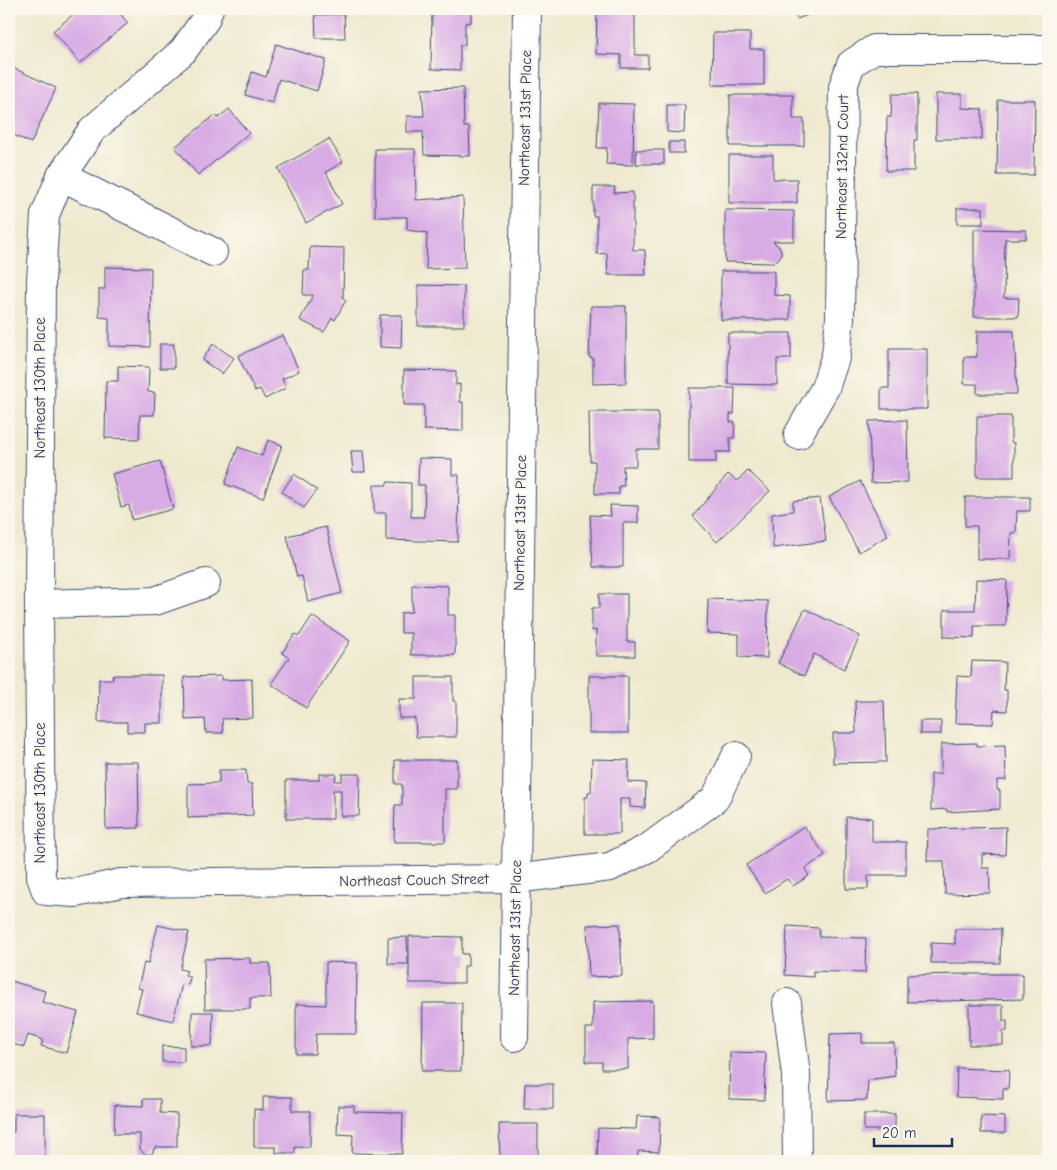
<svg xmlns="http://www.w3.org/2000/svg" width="1057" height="1170" font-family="'Comic Neue',sans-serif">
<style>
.building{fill:#d8abe5}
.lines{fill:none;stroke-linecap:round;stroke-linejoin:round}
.minor-casing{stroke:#3b4b6f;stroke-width:30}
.minor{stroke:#fff;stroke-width:28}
.labels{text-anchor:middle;stroke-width:4.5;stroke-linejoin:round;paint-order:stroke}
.street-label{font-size:15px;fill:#1b2f5e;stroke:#fbf7ec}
</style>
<rect width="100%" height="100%" fill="#fbf7ec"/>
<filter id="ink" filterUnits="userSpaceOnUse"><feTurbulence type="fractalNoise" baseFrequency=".02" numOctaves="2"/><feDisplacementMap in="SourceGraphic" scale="10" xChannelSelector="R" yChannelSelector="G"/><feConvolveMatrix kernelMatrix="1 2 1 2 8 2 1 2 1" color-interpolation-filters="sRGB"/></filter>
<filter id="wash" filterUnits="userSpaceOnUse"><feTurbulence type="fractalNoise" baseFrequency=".0096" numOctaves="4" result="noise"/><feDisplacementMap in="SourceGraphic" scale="20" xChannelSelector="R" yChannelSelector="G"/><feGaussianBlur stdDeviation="1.12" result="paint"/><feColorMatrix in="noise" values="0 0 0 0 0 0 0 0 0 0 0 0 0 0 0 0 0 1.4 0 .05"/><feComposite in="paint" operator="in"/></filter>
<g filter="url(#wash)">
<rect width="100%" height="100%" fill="#efe9cf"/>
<g id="blocks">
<g class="building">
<polygon points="80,9 116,9 128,23 80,63 53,31"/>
<polygon points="432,9 471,9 471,22 465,23 465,45 460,45 460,70 431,69"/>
<polygon points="793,9 817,9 818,11 797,19"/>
<polygon points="597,12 635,12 635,55 648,55 648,68 621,68 621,55 596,54"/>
<polygon points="344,14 345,38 316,38 315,15"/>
<polygon points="713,33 750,33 750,49 764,49 764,85 712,85"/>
<polygon points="276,44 326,60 317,91 279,79 272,103 245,95 252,72 266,77"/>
<polygon points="9,66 56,88 31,143 9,133"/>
<polygon points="463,88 464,127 469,127 470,156 424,155 423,132 407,132 407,116 424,116 422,89"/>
<polygon points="892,94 917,94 917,140 914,140 914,171 886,171 887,117 891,117"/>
<polygon points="936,94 962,94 962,108 982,109 982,139 936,139"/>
<polygon points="730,95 793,95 793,119 804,119 804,146 730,146"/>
<polygon points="998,100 1035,100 1034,175 997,175"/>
<polygon points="599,103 634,104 633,165 606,164 607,148 597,148"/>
<polygon points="667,105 685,105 684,133 667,132"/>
<polygon points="229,109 249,133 198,175 175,147 215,115 218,118"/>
<polygon points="329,139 343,162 326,172 342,204 306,223 278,168"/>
<rect x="669" y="142" width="15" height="11"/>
<polygon points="375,149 415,149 416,200 463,197 465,268 426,269 427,233 407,230 407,217 375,217"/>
<rect x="636" y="150" width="28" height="14"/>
<polygon points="729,155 773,155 773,179 797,179 797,203 729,203"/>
<polygon points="593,187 615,187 614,193 633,192 633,250 645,250 646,275 608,275 607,253 597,254 597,216 593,216"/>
<rect x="957" y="208" width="26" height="16"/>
<polygon points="725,210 794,211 794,241 773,241 781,249 781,256 774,263 725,262"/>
<polygon points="974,229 1026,230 1026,239 1005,239 1004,298 1019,298 1018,317 974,317"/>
<polygon points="310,247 344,248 343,298 346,300 335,320 332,318 324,332 300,320 313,295 303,295 304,270 309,270"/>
<polygon points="105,267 151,268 150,347 109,346 109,318 99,317 99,289 105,289"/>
<polygon points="721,271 774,271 774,295 790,296 790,320 721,320"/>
<polygon points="418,285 464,286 464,326 418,326"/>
<polygon points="591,306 626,306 626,383 593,384 593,358 589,357"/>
<polygon points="380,315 402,315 401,348 380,347"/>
<polygon points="977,331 1014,331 1017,394 977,394 977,384 964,384 964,357 977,357"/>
<polygon points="728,333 791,333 791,359 777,359 777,385 728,384"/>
<polygon points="283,335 299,371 282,379 286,388 265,399 260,389 255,391 238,356"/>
<rect x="160" y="344" width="14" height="24"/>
<polygon points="213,344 234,358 222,374 202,360"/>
<polygon points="889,349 927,349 927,409 881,409 881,388 889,388"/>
<polygon points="118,366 149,367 148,392 155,393 154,415 140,415 139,439 105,438 106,381 118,381"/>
<polygon points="404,370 456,371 456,385 460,384 460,402 463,402 463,431 424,430 424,405 404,405"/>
<polygon points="689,388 735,388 734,414 730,414 730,422 735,422 734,438 730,438 730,452 716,452 716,462 689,462"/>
<polygon points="589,412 658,412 658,449 636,449 636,466 623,466 624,486 619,486 619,494 595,494 595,461 590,461"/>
<polygon points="977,416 1011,416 1011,442 1014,443 1014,477 977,477"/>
<polygon points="907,420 908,482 871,483 869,421"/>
<polygon points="268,440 282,445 263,498 225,484 238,447 262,456"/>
<polygon points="351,451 363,451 365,472 353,472"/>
<polygon points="419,458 452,459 452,475 459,475 458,542 386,540 386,513 374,513 374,485 387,485 387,482 411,483 411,517 424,517 425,485 418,485"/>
<polygon points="160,461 173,509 132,520 129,505 121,507 112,474"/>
<polygon points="748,471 770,491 717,542 693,516 728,474 737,481"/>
<polygon points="294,474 317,490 304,508 282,492"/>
<polygon points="860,481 888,536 859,552 829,497"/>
<polygon points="965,497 1030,497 1030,511 1017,511 1016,532 1011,533 1010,559 977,559 977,526 965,526"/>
<polygon points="820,498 826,541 773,548 772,514 793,511 793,501"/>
<polygon points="610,505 638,506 638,523 623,523 623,567 593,567 590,515 611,516"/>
<polygon points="326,527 342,593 308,602 302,576 297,577 287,536"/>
<polygon points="976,579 1007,580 1006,626 974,626 974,638 944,637 944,610 975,610"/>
<polygon points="412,585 448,586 448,615 455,615 455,655 411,655 411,633 401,633 401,613 412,612"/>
<polygon points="599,594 627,594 627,642 635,642 635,656 596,656 596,630 592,631 592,608 599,608"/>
<polygon points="708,599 768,601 767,658 739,657 739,634 707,633"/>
<polygon points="805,609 860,636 844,669 814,654 804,676 778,663"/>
<polygon points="312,616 350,641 306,708 271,684 289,658 282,653 295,634 299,636"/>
<polygon points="972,661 1005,662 1004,690 1007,690 1007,711 994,710 993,724 955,723 957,676 971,677"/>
<polygon points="112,675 162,675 162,723 145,723 145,732 127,732 127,722 98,722 99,679 113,679"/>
<polygon points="222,676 222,680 252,679 253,718 222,719 223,733 206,733 205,719 185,720 184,677"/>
<rect x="589" y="676" width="39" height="57"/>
<polygon points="416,677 453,677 453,701 456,701 456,737 416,737 415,718 399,718 399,699 416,699"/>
<polygon points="855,701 884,701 886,762 833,763 833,733 856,733"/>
<rect x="920" y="721" width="21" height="13"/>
<polygon points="977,743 977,746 1005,745 1006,780 997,780 997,790 1000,790 1000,809 947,812 947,809 931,810 931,774 941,774 941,744"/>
<polygon points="592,759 629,760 628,782 646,783 645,808 630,807 630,799 620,799 620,834 585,834 585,797 588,797 588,792 591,792"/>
<polygon points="395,760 457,760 457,789 445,789 445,842 394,842 395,805 402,805 402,784 395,784"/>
<polygon points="105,762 138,762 139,828 106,829"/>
<polygon points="219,770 246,770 247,784 252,784 253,815 188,818 188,784 219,783"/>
<polygon points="319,774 336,774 335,781 342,781 342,774 360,774 359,816 341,816 341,790 333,790 333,819 286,819 286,780 319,780"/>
<polygon points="846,817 872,818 872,842 906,842 906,875 868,875 868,889 846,889"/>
<polygon points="804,826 825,855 805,869 809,876 793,886 787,879 765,893 746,865"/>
<polygon points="1006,827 1005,855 982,854 982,868 989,868 990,893 945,894 944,861 927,861 928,829"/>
<polygon points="620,924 622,976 589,977 587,925"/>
<polygon points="158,925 189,932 180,969 187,971 185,975 190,977 188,985 182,984 173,1021 136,1012 142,989 138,988 144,963 148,964"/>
<polygon points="787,926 819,928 819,937 866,938 865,973 813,971 813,977 785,975"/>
<polygon points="955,929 1001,929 1000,963 931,963 931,943 955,944"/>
<polygon points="409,936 462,937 462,954 468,954 468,966 464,966 464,983 409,983"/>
<polygon points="407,937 408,964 388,964 388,938"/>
<polygon points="250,958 250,963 270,963 271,998 250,998 250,1009 205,1009 204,959"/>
<polygon points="326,962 357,963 356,1034 316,1034 315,1054 296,1054 296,1004 326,1005"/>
<polygon points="967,974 1023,974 1023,999 907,1002 907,975"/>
<polygon points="11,981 45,991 42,1002 78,1012 66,1053 41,1046 43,1040 28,1035 24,1047 9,1043"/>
<polygon points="653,1001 653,1038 628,1039 628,1069 602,1069 602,1062 586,1062 586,1028 593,1028 593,1002"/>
<polygon points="423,1003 462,1003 461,1071 422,1071"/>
<polygon points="969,1005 1003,1005 1003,1021 1007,1021 1007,1031 1003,1031 1003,1045 969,1045"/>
<polygon points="192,1012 213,1012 212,1046 191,1046"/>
<polygon points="862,1033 862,1043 894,1043 895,1076 868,1080 867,1100 828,1101 830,1034"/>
<polygon points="162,1046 184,1047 184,1062 162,1062"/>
<polygon points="730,1052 766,1053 764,1100 729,1099"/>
<polygon points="957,1068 1009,1070 1008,1089 1003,1089 1003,1099 956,1097"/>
<polygon points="525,1084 553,1084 553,1109 524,1109"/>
<polygon points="263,1097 292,1097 292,1111 310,1111 310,1147 295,1147 295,1153 276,1153 276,1147 254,1147 254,1109 263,1110"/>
<polygon points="143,1099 160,1099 160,1113 177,1114 177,1147 155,1147 152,1154 145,1155 140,1149 140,1134 114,1134 115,1105 143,1106"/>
<polygon points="338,1106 354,1106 354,1112 403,1113 402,1154 352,1153 353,1135 337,1134"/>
<polygon points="14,1114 45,1114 45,1161 9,1161 9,1132 14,1132"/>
<rect x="864" y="1114" width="31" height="16"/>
<polygon points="637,1116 660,1117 659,1152 638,1151 637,1161 597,1159 598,1128 636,1129"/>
<polygon points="981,1116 1005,1117 1005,1133 981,1133"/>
<polygon points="499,1124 538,1124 538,1161 500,1161"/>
</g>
</g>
</g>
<g filter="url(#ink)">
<use href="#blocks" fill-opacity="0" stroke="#3b4b6f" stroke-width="1"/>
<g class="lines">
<defs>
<g id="minor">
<polyline points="209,9 205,20 183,51 92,130 61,176 45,215 41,281 39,604 41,877 46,891 75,893 121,883 515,879 610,867 648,848 715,799 736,756"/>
<polyline points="61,176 213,252"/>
<polyline points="798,435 825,388 836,355 840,318 843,87 851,64 874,49 1048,49"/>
<polyline points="39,604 155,601 206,583"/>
<polyline points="787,1003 796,1075 797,1161"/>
<polyline points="514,1037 527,9"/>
</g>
</defs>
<use href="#minor" class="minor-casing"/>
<use href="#minor" class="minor"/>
</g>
</g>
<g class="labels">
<g class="street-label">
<text transform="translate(525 118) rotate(-89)" y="5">Northeast 131st Place</text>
<text transform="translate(842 167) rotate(-89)" y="5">Northeast 132nd Court</text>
<text transform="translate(40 388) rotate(-90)" y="5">Northeast 130th Place</text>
<text transform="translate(520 523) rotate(-89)" y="5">Northeast 131st Place</text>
<text transform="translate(40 793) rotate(-90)" y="5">Northeast 130th Place</text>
<text transform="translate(414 880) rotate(-1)" y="5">Northeast Couch Street</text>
<text transform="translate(515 928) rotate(-89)" y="5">Northeast 131st Place</text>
</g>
</g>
<rect width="1057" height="1170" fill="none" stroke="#fbf7ec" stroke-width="30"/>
<path d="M874 1138v8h78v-8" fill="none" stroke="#1b2f5e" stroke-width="2.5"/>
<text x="882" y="1138" font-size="15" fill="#1b2f5e" stroke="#fbf7ec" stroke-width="4" paint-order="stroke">20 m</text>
</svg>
